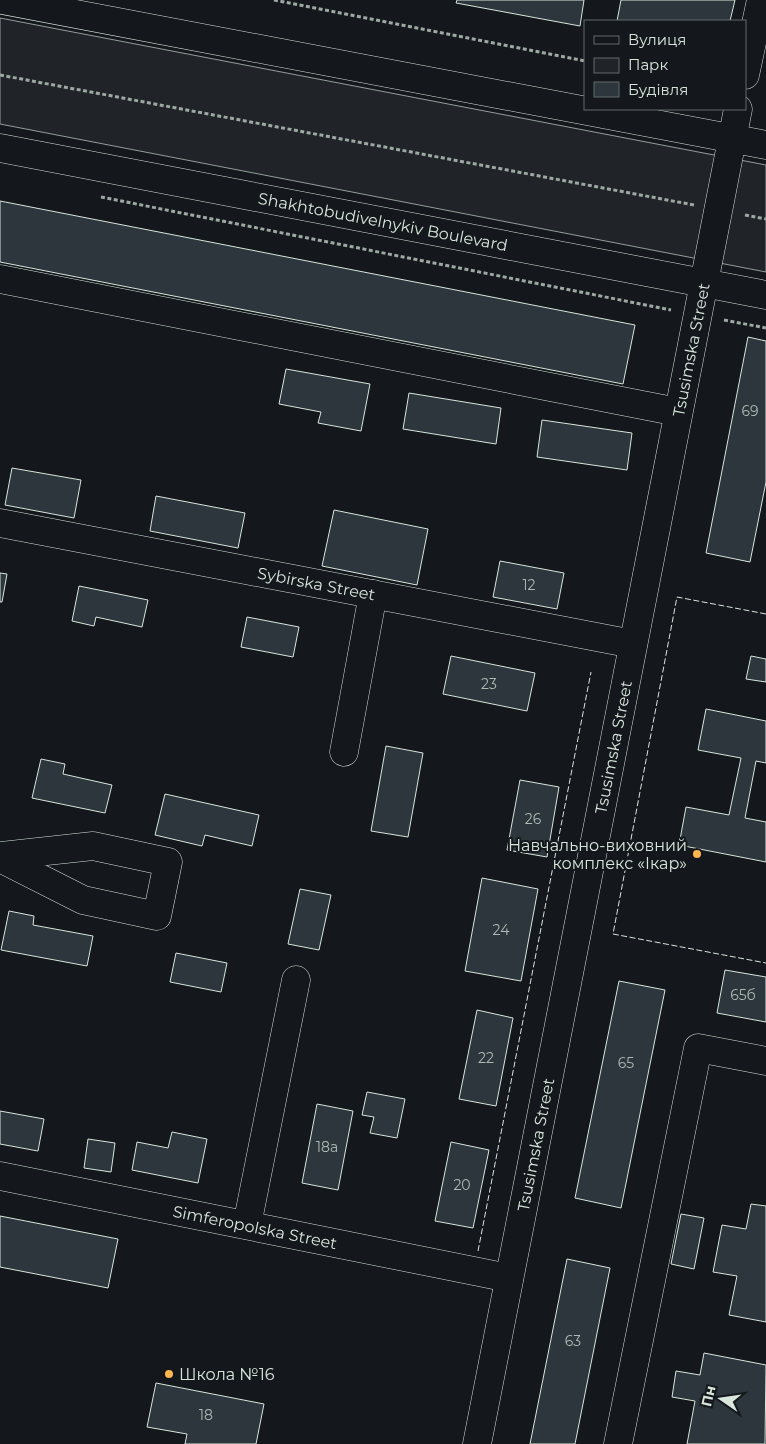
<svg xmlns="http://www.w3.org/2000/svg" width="766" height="1444" font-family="Montserrat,sans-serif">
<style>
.green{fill:#202428;stroke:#939e99}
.building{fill:#2c363c;stroke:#d8e6dc}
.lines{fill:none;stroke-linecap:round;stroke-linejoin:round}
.minor-casing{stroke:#d8e6dc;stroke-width:29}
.major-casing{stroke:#d8e6dc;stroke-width:29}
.path{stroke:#9da8a2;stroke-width:3;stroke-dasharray:4 2.5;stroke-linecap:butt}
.minor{stroke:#14181c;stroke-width:28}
.major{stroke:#14181c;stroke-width:28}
.fence{stroke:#d8e6dc;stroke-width:1;stroke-dasharray:6 2.5;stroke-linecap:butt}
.poi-dot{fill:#ffb74d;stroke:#14181c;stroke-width:2}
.labels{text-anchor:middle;stroke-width:4;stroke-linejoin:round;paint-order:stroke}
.number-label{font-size:14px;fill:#adbab4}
.street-label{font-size:16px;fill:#d8e6dc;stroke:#14181c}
.poi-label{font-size:16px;fill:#d8e6dc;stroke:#14181c;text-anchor:end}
</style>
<rect width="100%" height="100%" fill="#14181c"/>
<polygon class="green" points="0,18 766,165 766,272 0,124"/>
<g class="building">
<polygon points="457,0 584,0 580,26 456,3"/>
<polygon points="621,0 735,0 730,21 617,21"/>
<polygon points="0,201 635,325 623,384 0,262"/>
<polygon points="748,337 766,341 766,482 750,562 706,553"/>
<polygon points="286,369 370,384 361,431 318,423 321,412 279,404"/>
<polygon points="409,393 501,408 496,444 403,429"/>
<polygon points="542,420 632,433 627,470 537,457"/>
<polygon points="12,468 81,480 74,518 5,505"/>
<polygon points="156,496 245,513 238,548 150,531"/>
<polygon points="334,510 428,529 417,585 322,566"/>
<polygon points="500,561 564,573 557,609 493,597"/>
<polygon points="0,573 7,574 2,602 0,602"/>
<polygon points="79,586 148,600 142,627 96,617 94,626 72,621"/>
<polygon points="247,617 299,627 293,657 241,647"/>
<polygon points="451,656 535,673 527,711 443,694"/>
<polygon points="751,656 766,659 766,682 746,679"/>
<polygon points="706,709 766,721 766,763 756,761 745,818 766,822 766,862 679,845 686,807 729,815 741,758 698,750"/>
<polygon points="386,746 423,753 408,837 371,831"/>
<polygon points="41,759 65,764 63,774 112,785 105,813 32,798"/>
<polygon points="520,780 559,787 547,857 507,850"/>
<polygon points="165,794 259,815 252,846 205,835 202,846 155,835"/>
<polygon points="482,878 538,889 521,981 465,971"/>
<polygon points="300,889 331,895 319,950 288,944"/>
<polygon points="9,911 34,916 33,925 93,936 87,966 1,950"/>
<polygon points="176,953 227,963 221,992 170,982"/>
<polygon points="725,970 766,977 766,1022 717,1013"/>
<polygon points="619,981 665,990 621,1208 575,1198"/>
<polygon points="477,1010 513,1018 496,1106 459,1099"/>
<polygon points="367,1092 405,1099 397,1138 370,1133 374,1117 362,1115"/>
<polygon points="317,1104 353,1111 338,1190 302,1183"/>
<polygon points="0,1111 44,1119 38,1151 0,1144"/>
<polygon points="172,1132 207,1139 198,1183 132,1170 137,1142 168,1148"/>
<polygon points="88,1139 115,1143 111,1172 84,1168"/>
<polygon points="451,1142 489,1150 473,1228 435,1221"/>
<polygon points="751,1204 766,1206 766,1322 729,1315 737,1276 713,1272 722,1225 746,1229"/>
<polygon points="681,1214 704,1218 694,1269 671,1264"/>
<polygon points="0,1216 118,1239 108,1288 0,1267"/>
<polygon points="567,1259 610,1268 575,1444 530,1444"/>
<polygon points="704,1353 766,1365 765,1444 687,1444 695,1401 672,1397 676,1371 700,1375"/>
<polygon points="156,1383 264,1404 256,1444 185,1444 187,1434 147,1427"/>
</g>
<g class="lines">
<defs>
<g id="minor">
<polyline points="745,75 761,0"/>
<polyline points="0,279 678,412"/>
<path id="s1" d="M0,523l633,121"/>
<polyline points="344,752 373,594"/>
<polyline points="0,856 93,846 168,862 157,916 83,900 0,858"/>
<path id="s2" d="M0,1176l509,102"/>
<polyline points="247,1225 296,980"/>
<path id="s3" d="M477,1444l261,-1335"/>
<polyline points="618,1444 698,1048 766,1061"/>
</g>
<g id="major">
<polyline points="2,0 766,145"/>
<path id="s4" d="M0,148l766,147"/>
</g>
</defs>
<use href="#minor" class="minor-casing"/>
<use href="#major" class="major-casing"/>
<g class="path">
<polyline points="274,0 585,61"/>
<polyline points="0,75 694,205"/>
<polyline points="101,197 671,310"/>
<polyline points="745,215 766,219"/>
<polyline points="724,320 766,328"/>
</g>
<use href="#minor" class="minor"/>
<use href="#major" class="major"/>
<g class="fence">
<polyline points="766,614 677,597 613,934 766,963"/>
<polyline points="478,1251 591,672"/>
</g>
</g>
<g class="poi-dot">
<circle cx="697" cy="854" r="5"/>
<circle cx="169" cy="1374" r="5"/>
</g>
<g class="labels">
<g class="number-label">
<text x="750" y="416">69</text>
<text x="529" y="590">12</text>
<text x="489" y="689">23</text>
<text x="533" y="824">26</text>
<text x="501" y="935">24</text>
<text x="743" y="1000">65б</text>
<text x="486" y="1063">22</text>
<text x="626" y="1068">65</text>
<text x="327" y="1152">18а</text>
<text x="462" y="1190">20</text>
<text x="573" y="1346">63</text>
<text x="206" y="1420">18</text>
</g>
<g class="street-label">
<text dy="6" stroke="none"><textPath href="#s4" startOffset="390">Shakhtobudivelnykiv Boulevard</textPath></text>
<text dy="6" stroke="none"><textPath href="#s3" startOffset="1115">Tsusimska Street</textPath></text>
<text dy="6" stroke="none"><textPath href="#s1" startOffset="322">Sybirska Street</textPath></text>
<text dy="6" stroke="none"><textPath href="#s3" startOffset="710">Tsusimska Street</textPath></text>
<text dy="6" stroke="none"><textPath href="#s3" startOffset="305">Tsusimska Street</textPath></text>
<text dy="6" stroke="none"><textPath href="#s2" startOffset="260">Simferopolska Street</textPath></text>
</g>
<g class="poi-label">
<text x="687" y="851">Навчально-виховний<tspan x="687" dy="18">комплекс «Ікар»</tspan></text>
<text x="179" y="1380" text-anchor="start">Школа №16</text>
</g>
</g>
<rect x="584" y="20" width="162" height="90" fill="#14181c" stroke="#626a69"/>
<rect x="594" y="36" width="25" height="8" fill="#14181c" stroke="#626a69"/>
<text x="628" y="45" font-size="15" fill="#d8e6dc">Вулиця</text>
<rect x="594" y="58" width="25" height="15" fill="#202428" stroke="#626a69"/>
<text x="628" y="70" font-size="15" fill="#d8e6dc">Парк</text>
<rect x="594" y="82" width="25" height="15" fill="#2c363c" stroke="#626a69"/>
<text x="628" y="95" font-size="15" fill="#d8e6dc">Будівля</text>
<g transform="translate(721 1399) rotate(283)" stroke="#14181c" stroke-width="4" paint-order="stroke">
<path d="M0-4L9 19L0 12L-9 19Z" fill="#d8e6dc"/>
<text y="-8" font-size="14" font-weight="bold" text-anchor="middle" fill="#d8e6dc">Пн</text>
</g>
</svg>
